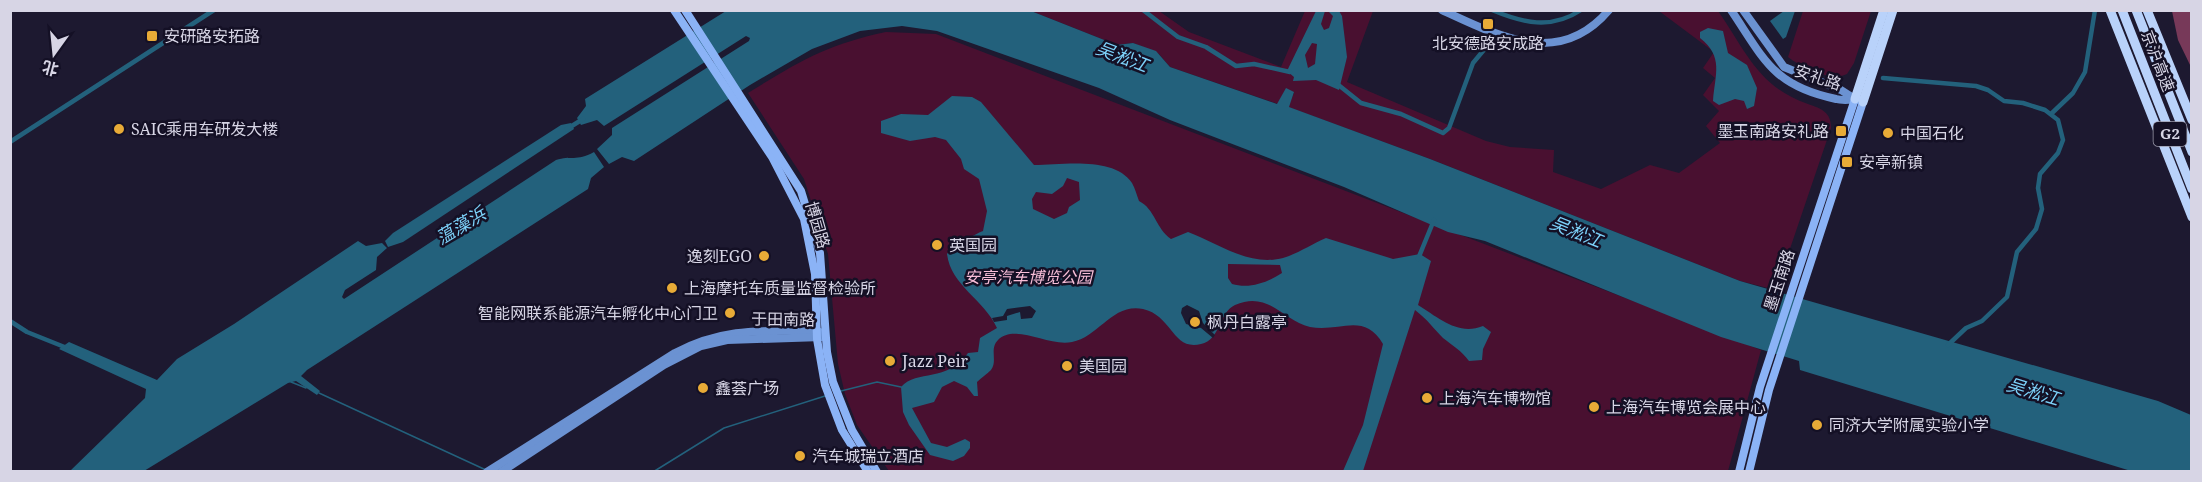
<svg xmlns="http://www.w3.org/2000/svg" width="2202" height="482" font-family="'Noto Serif','Noto Sans SC',serif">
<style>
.green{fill:#491030}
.forest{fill:#773959}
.water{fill:#23617c;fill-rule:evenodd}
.pier{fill:#1d1930}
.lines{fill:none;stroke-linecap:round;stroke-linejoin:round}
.stream{stroke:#23617c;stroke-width:1.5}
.canal{stroke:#23617c;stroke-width:4.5}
.secondary{stroke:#6b92d2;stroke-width:8}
.primary{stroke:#8bb3f6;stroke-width:8}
.highway{stroke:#b9d2fa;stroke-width:9}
.poi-dot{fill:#e8ab37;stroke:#141025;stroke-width:2}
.labels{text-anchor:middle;stroke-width:5;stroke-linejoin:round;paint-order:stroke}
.shield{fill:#141025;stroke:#9c9aab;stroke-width:1.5}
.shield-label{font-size:15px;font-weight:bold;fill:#d7d5e5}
.poi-label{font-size:16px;fill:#d7d5e5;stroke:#141025;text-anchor:start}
.street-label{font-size:16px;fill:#d7d5e5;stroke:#141025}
.park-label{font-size:16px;font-style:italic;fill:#f8bed8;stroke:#141025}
.water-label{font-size:18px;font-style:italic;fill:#7cd1f9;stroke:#141025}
</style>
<rect width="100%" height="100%" fill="#1d1930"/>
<g class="green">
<path d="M1031,11h128l30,21 92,35 24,-56h68l-26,71 139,59 24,6 44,3 -1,22 48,17 49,-24 29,8 41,-30 -14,-17 13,-15 -16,-16 12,-17 -12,-10 11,-16 -55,-41h59c28,40 40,76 90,93 14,5 23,8 23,24l-55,162 -36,-9 -310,-122 -142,-52 6,-14 -8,-4 -8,15 -108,-37 -11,-13 -26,-11 -16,2z"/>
<path d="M1803,11h68l-17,52 -7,11c-16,8 -46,-7 -59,-17z"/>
<path d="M886,32l50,2 825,316 -33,121h-839l-32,-46 -12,-31 -7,-30 -10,-110 -24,-75 -56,-86c50,-31 80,-49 138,-61z"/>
</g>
<polygon class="forest" points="2172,11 2191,11 2191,67 2178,40"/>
<g class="water">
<polygon points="726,11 1031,11 1117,45 1133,43 1156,51 1170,67 1277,104 1286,88 1294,92 1289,107 1430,159 1740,281 2158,401 2191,415 2191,471 2131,471 1800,370 1799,361 1721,337 1485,241 1448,232 1344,187 1170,120 1099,88 937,31 902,26 860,31 812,49 750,85 634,161 622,157 609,164 597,149 612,135 612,128 749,41 750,38 746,36 604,126 597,120 581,125 577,118 586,106 585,99"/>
<path d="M1316,11h9l-4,13 3,6 5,-2 4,-12 -5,-5h11l3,5 5,41 -8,33 -23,-10 -23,1 1,-4 -7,-6zM1312,43l5,1 -2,20 -7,4 -3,-13z"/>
<polygon points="1784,11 1795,11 1786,37 1783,39 1770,21"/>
<path d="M1708,28l15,3 5,22 19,12 10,23 -3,18 -7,3 -3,-8 -9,-2 -16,6 -6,-4c2,-27 11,-44 -13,-63v-6z"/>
<path d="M952,96l20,1 9,5 53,63c29,0 80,-9 98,18 3,5 5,13 7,18 16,8 17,28 32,38l17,-7c30,11 61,35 95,26 14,-4 29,-14 43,-20l67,21 27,-5 11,7 -13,44c21,13 40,31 65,21l8,6 -8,17 -1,11 -13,1c-8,-11 -16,-15 -26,-23 -10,-10 -15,-18 -28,-28l-52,161h-20l20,-46 20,-81c-19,-33 -44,-11 -73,-17 -27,-6 -41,-37 -75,-22 -17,8 -14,35 -34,39 -29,7 -28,-28 -58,-35 -31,-6 -44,28 -71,33 -24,5 -57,-19 -74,-2 -9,9 0,21 -7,30 -4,4 -10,8 -14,12l1,14h-4l-7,-9 -13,-6 -12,6 -8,15 -22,6 19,35 16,4 18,-8 5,3v6l-6,8 -11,5 -23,-6 -21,-30 -6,-13 -2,-25c16,-18 46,-4 67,-34l10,-1 2,-14 17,-10c-13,-29 -46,-42 -50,-74 7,-8 26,-19 36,-23l4,-20 -8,-32 -15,-10 -3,-10 -15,-19 -11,-3 -25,4 -29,-8v-12l20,-7 27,1zM1067,178l12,4 1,18 -11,7 -2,6 -13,6 -21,-10 -1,-10 4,-7 16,2 11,-8zM1228,264l52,1 2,8c-15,10 -33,16 -50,11l-4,-6z"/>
<polygon points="571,123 574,129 403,242 388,247 385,241 393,233 561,125"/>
<path d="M594,152l10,15 -13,11 -3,11 -281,181 -6,6 19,15 -3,4 -21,-14 -8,2 -144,88h-74l75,-73 1,-9 -87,-40 10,-7 88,38 20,-21 57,-35 124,-83 8,5 16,-3 5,5 -10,9 -1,13 -31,20 -3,7 2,2 212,-139c15,-5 20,2 38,-8z"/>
</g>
<g class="pier">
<polygon points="1187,305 1199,311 1203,323 1215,335 1213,338 1201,328 1186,324 1181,313 1182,308"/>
<polygon points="1030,306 1036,311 1032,318 1021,319 1020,312 1007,316 1007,320 994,322 992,318 1003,316 1007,309"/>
</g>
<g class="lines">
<g class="stream">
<polyline points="291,382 306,388"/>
<polyline points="841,391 877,382 901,387"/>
<polyline points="319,393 486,470"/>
<polyline points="653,472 724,428 825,396"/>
</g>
<g class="canal">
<polyline points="1143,10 1178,37 1206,47 1236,66 1254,64 1290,72"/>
<path d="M1492,10c31,13 59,20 89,0"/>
<polyline points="1883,78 1976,86 1988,90 2004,101 2023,103 2045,110 2058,120 2063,140 2058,153 2040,174 2038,188 2042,209 2036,229 2017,252 2007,297 1982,321 1966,328 1948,345"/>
<polyline points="1336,83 1361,103 1401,114 1443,133 1449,128 1473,63 1488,45"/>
<polyline points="2051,114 2073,93 2085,72 2095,10"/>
<polyline points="567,129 583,119"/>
<polyline points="10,142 214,10"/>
<polyline points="1418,259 1434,220"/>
<polyline points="10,321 27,332 67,348"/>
</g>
<g class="secondary">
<path d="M1442,10c57,26 117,59 167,0"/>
<path d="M1731,10c33,49 42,76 105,89 7,2 15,0 23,1"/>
<polyline points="1743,10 1784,67 1841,90 1855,99"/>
<path d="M487,472l188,-119c49,-26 88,-22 142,-22l5,2"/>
<polyline points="501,472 664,365 701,346 727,340 822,337"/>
</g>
<g class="primary">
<polyline points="674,10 772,157 804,219 815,274 817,339 825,385 842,430 868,472"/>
<polyline points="685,10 801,191 820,253 827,352 833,382 852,430 877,472"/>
<polyline points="1739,472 1760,387 1855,99"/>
<polyline points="1749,472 1769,390 1863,102"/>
</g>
<g class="highway">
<polyline points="2110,10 2192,217"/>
<polyline points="2122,10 2192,189"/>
<polyline points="2136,10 2192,152"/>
<polyline points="2147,10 2192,120"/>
<polyline points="1855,99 1884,10"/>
<polyline points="1863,102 1893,10"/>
</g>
</g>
<g class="poi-dot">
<rect x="1482" y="18" width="12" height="12" rx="3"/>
<rect x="146" y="30" width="12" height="12" rx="3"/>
<circle cx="119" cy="129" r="6"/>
<rect x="1835" y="125" width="12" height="12" rx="3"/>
<circle cx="1888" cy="133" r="6"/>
<rect x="1841" y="156" width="12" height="12" rx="3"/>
<circle cx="937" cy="245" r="6"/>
<circle cx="764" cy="256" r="6"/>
<circle cx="672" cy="288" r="6"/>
<circle cx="730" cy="313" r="6"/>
<circle cx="1195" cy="322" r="6"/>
<circle cx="890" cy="361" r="6"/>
<circle cx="1067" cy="366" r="6"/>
<circle cx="703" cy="388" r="6"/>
<circle cx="1427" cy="398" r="6"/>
<circle cx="1594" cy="407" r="6"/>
<circle cx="1817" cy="425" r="6"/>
<circle cx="800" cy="456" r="6"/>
</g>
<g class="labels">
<rect class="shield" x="2153.5" y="122" width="33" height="24" rx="4.5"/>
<g class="shield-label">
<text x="2170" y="139">G2</text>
</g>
<g class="poi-label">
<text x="164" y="42">安研路安拓路</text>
<text x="1488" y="49" text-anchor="middle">北安德路安成路</text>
<text x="131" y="135">SAIC乘用车研发大楼</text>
<text x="1829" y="137" text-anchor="end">墨玉南路安礼路</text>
<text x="1900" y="139">中国石化</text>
<text x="1859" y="168">安亭新镇</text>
<text x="949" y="251">英国园</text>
<text x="752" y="262" text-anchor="end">逸刻EGO</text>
<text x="684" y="294">上海摩托车质量监督检验所</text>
<text x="718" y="319" text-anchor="end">智能网联系能源汽车孵化中心门卫</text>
<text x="1207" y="328">枫丹白露亭</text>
<text x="902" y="367">Jazz Peir</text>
<text x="1079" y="372">美国园</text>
<text x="715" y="394">鑫荟广场</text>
<text x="1439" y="404">上海汽车博物馆</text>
<text x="1606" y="413">上海汽车博览会展中心</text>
<text x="1829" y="431">同济大学附属实验小学</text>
<text x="812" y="462">汽车城瑞立酒店</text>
</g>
<g class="street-label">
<text transform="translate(2158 61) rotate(69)" y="6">京沪高速</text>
<text transform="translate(1818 77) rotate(18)" y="6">安礼路</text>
<text transform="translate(818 225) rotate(74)" y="6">博园路</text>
<text transform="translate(1779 280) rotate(-72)" y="6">墨玉南路</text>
<text transform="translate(783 319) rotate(1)" y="6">于田南路</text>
</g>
<g class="park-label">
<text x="1028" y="283">安亭汽车博览公园</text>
</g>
<g class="water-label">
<text transform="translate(1122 57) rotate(21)" y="6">吴淞江</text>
<text transform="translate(461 226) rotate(-31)" y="6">蕰藻浜</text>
<text transform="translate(1576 232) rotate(22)" y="6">吴淞江</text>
<text transform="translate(2033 392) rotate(17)" y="6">吴淞江</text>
</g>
</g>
<rect width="2202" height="482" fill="none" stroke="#d7d5e5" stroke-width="24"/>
<g transform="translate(54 54) rotate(195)" stroke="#141025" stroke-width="4.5" paint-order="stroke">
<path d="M0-4.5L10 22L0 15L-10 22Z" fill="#d7d5e5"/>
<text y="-9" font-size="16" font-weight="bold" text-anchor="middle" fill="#d7d5e5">北</text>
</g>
</svg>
